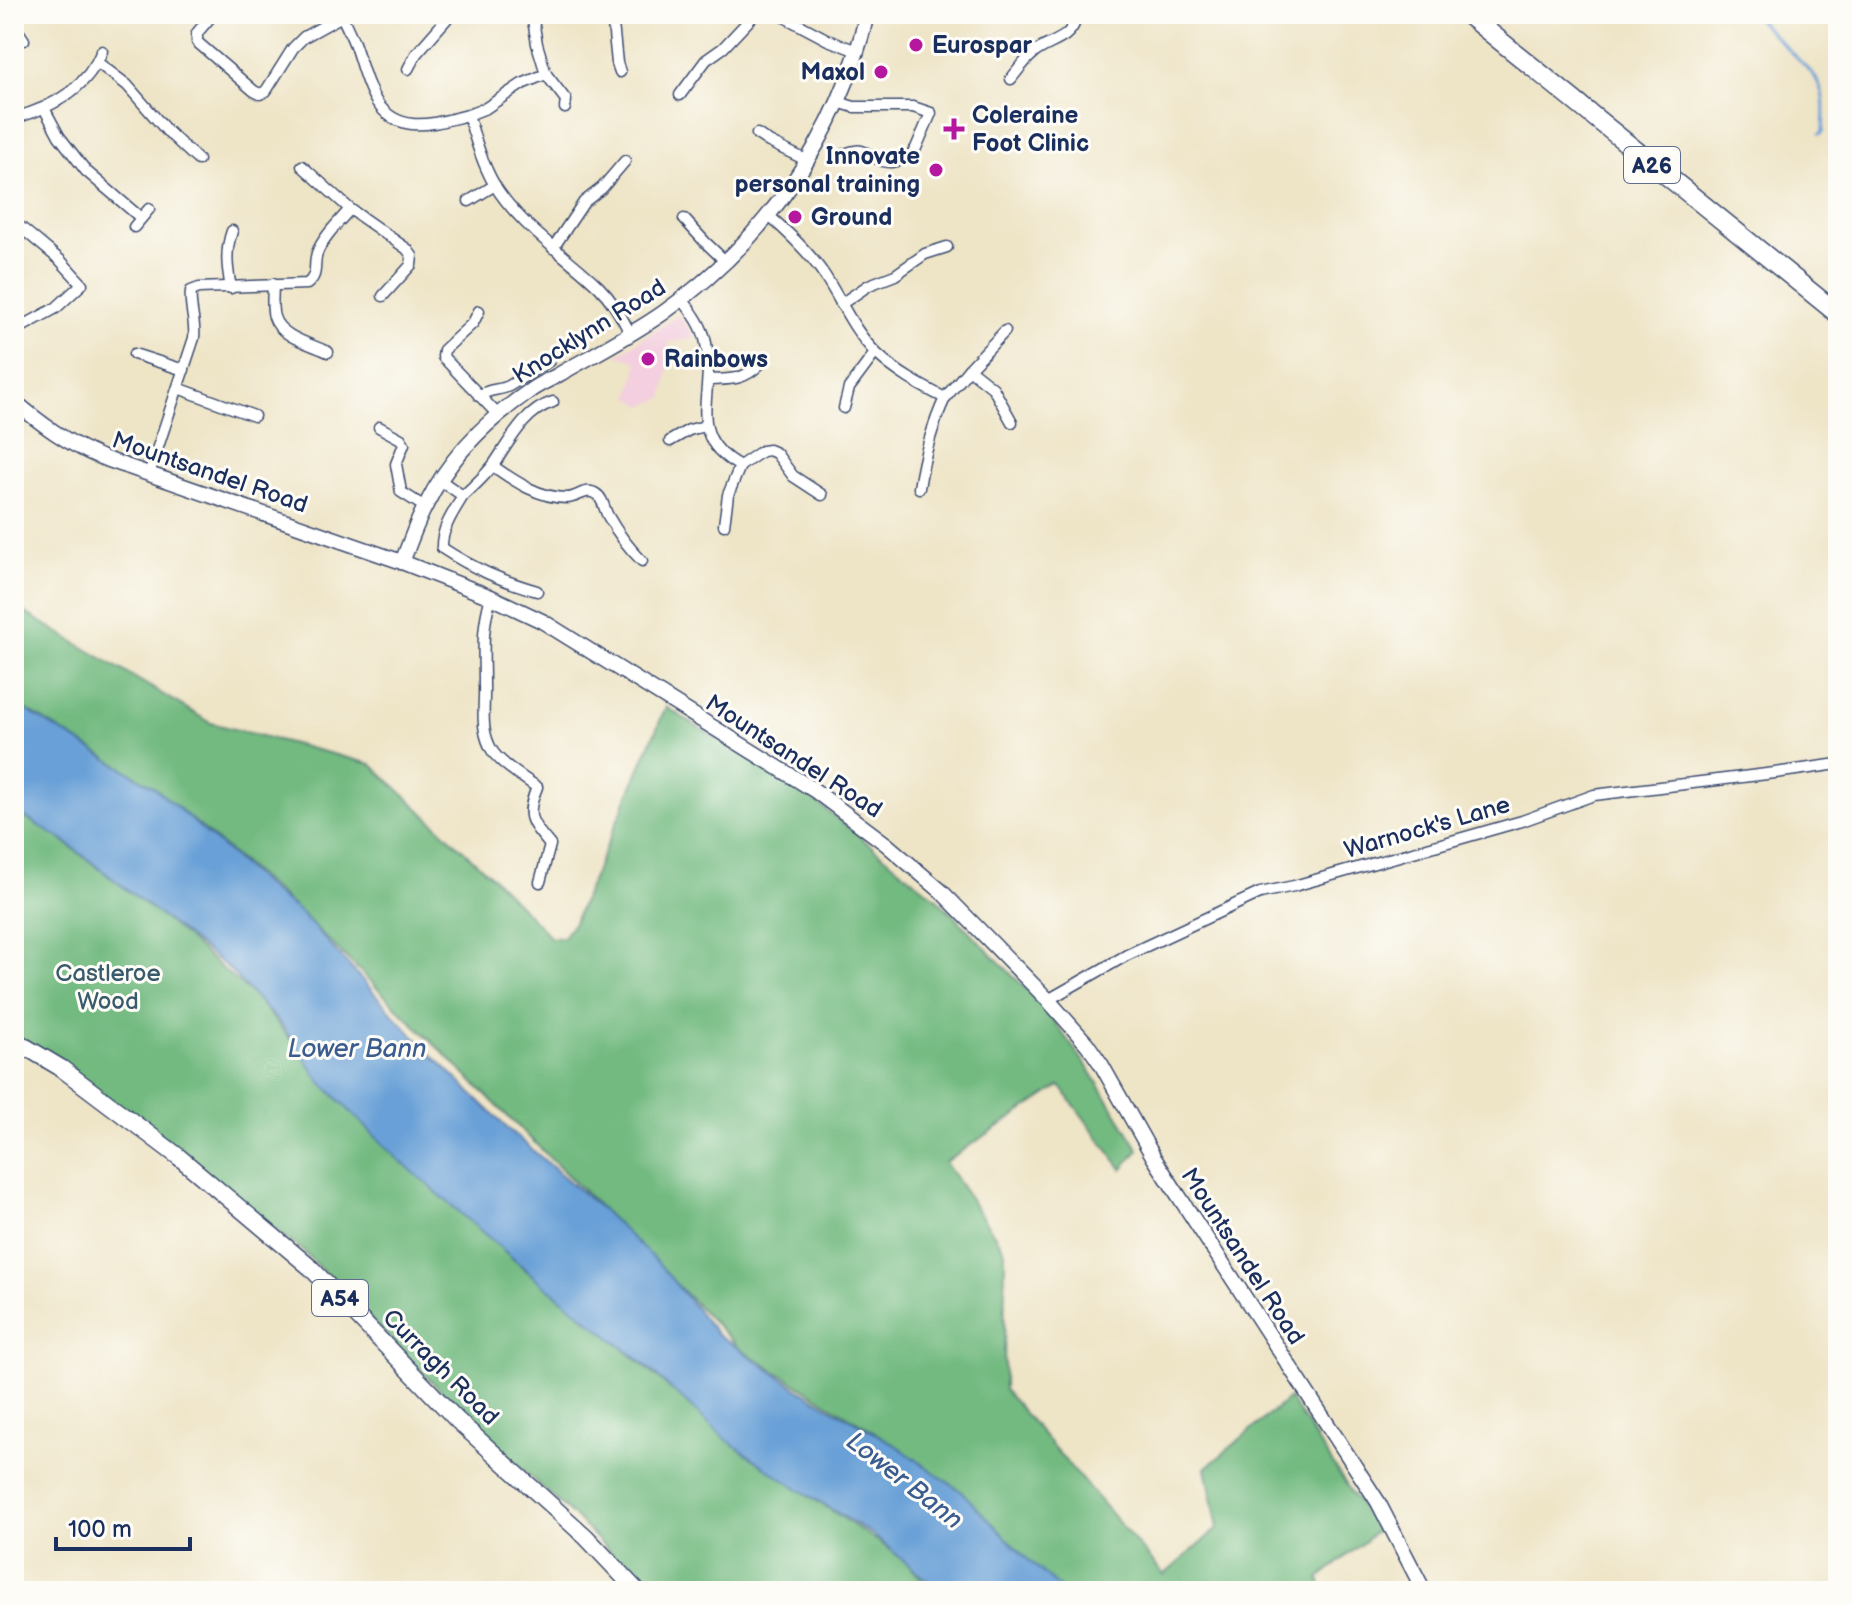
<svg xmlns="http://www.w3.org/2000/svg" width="1852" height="1605" font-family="'Balsamiq Sans',sans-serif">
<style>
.built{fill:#f3cfdf}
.forest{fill:#72ba80;stroke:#46746f;stroke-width:2}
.water{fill:#69a0d7;stroke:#42689a;stroke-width:2}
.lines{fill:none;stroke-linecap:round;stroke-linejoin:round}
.stream{stroke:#69a0d7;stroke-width:3}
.street-casing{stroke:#3b4a6e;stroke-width:13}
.secondary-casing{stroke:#3b4a6e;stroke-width:17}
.primary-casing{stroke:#3b4a6e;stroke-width:19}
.highway-casing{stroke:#3b4a6e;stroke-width:21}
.street{stroke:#fff;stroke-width:10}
.secondary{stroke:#fff;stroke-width:14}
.primary{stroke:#fff;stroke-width:16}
.highway{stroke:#fff;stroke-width:18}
.poi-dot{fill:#b5179e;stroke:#fdfcf7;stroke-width:3}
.labels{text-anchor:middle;stroke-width:6;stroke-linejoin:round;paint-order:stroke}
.shield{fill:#fdfcf7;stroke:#5f6c8c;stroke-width:2}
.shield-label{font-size:22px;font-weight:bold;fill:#1b2f5e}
.poi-label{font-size:24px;font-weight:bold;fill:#1b2f5e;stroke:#fdfcf7;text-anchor:start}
.street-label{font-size:24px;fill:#1b2f5e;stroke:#fdfcf7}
.park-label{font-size:24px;fill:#385a6c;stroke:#fdfcf7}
.water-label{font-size:26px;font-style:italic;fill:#3a5c8e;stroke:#fdfcf7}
</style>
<rect width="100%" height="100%" fill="#fdfcf7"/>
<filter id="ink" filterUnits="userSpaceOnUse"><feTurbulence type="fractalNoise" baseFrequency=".0125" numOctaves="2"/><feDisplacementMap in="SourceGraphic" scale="16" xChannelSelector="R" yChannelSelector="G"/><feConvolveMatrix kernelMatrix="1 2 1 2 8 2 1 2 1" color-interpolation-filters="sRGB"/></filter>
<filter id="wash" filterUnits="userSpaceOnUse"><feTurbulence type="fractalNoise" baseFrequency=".006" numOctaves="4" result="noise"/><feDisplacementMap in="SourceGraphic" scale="32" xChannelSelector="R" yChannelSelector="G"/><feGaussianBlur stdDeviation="1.8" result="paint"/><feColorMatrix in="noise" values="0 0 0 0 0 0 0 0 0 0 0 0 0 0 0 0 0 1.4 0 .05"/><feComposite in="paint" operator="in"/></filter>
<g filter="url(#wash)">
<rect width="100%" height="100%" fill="#eee4c6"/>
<polygon class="built" points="679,315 695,338 669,342 668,372 663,398 643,406 630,397 638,362 617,355"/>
<g class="forest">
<polygon points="14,606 211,723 371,764 491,876 551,938 563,937 574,922 666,707 814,800 936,898 1041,1004 1089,1069 1139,1150 1122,1169 1060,1086 945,1162 1005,1251 1004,1390 1164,1575 1218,1528 1206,1468 1289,1398 1377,1531 1319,1578 1323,1591 1062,1591 897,1446 740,1349 608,1215 300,912 154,787 14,702"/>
<polygon points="14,812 55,835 165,919 257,999 348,1109 441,1196 532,1275 616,1342 746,1454 900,1556 934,1591 649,1591 580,1522 490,1440 304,1252 14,1033"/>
</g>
<polygon class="water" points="14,703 154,787 272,891 300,912 421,1044 506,1127 608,1215 660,1265 716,1333 800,1390 897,1446 962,1492 1024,1556 1063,1591 940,1591 872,1534 781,1478 727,1440 644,1364 539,1281 397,1158 321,1082 284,1028 228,968 67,843 14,810"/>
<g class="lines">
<path class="stream" d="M1752,14l60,59c15,19 12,37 11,59l-3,2"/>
</g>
</g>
<g filter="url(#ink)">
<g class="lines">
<defs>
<g id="street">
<polyline points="213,14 197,33 197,42 254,91 260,94 266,91 293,48 304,37 342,16"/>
<path d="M341,14c4,9 9,19 13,29 12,31 16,76 58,81 18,2 39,-5 56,-9 7,23 14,48 26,69 26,43 70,69 105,103 13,13 23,30 31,46"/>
<polyline points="612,14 617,63 620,72"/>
<polyline points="779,14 828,40 857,51"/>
<polyline points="14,25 24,40"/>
<polyline points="98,63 127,85 166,130 198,160"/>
<polyline points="408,69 416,54 451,14"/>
<polyline points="546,74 566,100 565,108"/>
<path d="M1011,79c7,-9 14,-19 23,-26 13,-11 36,-13 41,-32l-7,-7"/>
<polyline points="680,95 706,60 723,48 755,14"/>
<path d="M838,102l16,5h59l18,6 -15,35 -7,10c-8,2 -18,6 -26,3 -23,-8 -17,-16 -43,-5"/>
<polyline points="44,108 59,136 86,171 141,218"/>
<polyline points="468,115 486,108 522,84 546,74 537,44 532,14"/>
<path d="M14,118c38,-10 73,-30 88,-67"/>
<polyline points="757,134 769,142 808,161"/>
<polyline points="302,166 350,209 407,249 412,256 411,265 383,296"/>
<polyline points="469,201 495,185"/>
<path d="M769,216c21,18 41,37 56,60 17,26 29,56 52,78 20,19 44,32 68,44 -13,28 -21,58 -26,90"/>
<polyline points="684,219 705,242 726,262"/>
<polyline points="14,226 19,226 24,230 60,260 82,284 56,308 14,331"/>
<polyline points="134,227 149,209"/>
<polyline points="553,248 584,202 602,188 625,161"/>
<path d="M273,284c0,10 -2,23 1,33 6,20 37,27 54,35"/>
<path d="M231,288c-4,-21 -6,-37 1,-57"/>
<path d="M682,299c10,13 21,27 24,44 10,51 -23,92 34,123l-12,29 -4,30"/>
<polyline points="841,304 869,285 895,275 925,254 947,247"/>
<polyline points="479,311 473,323 444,350 443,357 498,415"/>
<polyline points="134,354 184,370"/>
<polyline points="969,369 993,388 1012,422"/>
<path d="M708,380c23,-1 35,1 52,-16"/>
<polyline points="178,388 254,416"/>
<path d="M479,396c10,-8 20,-5 30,-10l40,-25"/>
<polyline points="945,398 969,369 1005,331"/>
<polyline points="844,408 849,388 875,353"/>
<polyline points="379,427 401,439 404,444 396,464 401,492 425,507"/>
<polyline points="670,441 689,430 705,426"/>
<path d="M493,466c21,15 46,32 74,32 10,0 20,-11 29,-4 7,4 8,15 12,22 9,16 20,31 34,45"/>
<polyline points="740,466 762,451 769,450 776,453 793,476 822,495"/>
<path d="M149,474l45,-136c2,-16 -5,-31 -3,-47l8,-3 108,-4c12,-9 6,-19 10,-31 6,-16 22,-31 33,-44"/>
<path d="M440,480l23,16c-9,15 -22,33 -21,52 32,21 58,32 95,43"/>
<path d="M463,496c11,-10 22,-20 31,-32 16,-23 30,-53 59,-62"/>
<path d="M491,597c-10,33 -7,55 -7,88 1,23 -5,45 9,67 8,12 32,27 44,35 -12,30 -7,34 13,58l-10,37"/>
<polyline points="1048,1000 1127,955 1260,893 1294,886 1522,821 1594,795 1775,773 1838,764"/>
</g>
<g id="secondary">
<path d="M14,401c27,23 53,42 86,56l302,105 89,35 51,24 272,169 72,54 55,47 107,109 39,44 14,20 53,94 224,344 46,89"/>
<path d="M402,562c8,-19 14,-39 24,-57 23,-47 62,-86 105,-115 8,-6 18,-10 27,-15 35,-20 72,-39 105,-62 102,-72 176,-176 204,-299"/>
</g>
<polyline id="primary" points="14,1040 61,1068 179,1157 311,1268 457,1420 586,1537 637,1591"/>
<polyline id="highway" points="1467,14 1838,314"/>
</defs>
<use href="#street" class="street-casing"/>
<use href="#secondary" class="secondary-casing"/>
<use href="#primary" class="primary-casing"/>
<use href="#highway" class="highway-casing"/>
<use href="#street" class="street"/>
<use href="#secondary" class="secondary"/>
<use href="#primary" class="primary"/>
<use href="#highway" class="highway"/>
</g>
</g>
<g class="poi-dot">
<circle cx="916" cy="45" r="8"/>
<circle cx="881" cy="72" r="8"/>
<path d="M950 117h8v8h8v8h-8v8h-8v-8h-8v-8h8z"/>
<circle cx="936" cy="170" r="8"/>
<circle cx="795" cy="217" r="8"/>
<circle cx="648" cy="359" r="8"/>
</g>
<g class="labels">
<g class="shield">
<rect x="1624" y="147" width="56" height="36" rx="6"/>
<rect x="312" y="1280" width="56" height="36" rx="6"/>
</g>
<g class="shield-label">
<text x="1652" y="173">A26</text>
<text x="340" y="1306">A54</text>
</g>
<g class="poi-label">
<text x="932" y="53">Eurospar</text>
<text x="865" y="80" text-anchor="end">Maxol</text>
<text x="972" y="123">Coleraine<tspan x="972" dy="28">Foot Clinic</tspan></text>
<text x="920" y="164" text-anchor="end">Innovate<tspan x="920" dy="28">personal training</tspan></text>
<text x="811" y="225">Ground</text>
<text x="664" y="367">Rainbows</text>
</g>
<g class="street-label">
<text transform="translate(589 331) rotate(-32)" y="8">Knocklynn Road</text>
<text transform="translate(210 472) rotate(19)" y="8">Mountsandel Road</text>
<text transform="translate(794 756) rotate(33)" y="8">Mountsandel Road</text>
<text transform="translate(1427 827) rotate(-16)" y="8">Warnock's Lane</text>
<text transform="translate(1243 1256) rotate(57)" y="8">Mountsandel Road</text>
<text transform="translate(441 1367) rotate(45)" y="8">Curragh Road</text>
</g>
<g class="park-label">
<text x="108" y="981">Castleroe<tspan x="108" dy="28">Wood</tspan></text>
</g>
<g class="water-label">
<text x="357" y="1057">Lower Bann</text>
<text transform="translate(905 1480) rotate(38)" y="9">Lower Bann</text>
</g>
</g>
<rect width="1852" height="1605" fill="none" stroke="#fdfcf7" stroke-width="48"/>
<path d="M56 1537v12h134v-12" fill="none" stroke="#1b2f5e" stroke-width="4"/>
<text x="68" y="1537" font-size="24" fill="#1b2f5e" stroke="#fdfcf7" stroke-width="6" paint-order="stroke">100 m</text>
</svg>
